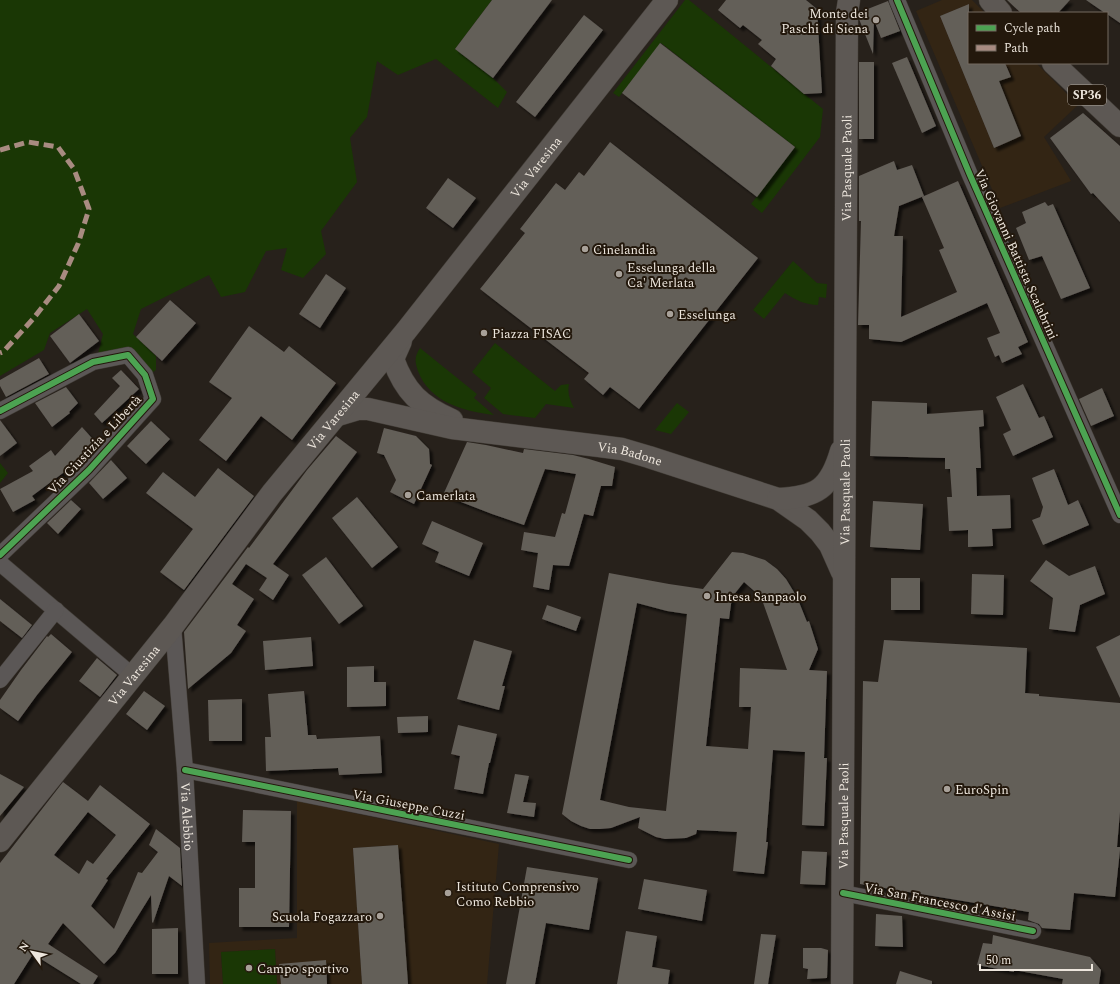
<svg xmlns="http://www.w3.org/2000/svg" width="1120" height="984" font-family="Spectral,serif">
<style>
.built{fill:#332514}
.green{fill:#1a3705}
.building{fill:#635e58;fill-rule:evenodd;filter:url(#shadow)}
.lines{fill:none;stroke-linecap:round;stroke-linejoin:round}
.minor-casing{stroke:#423d37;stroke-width:17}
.primary-casing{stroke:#423d37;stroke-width:23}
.minor{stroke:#5b5756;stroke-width:16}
.primary{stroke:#5d5854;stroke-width:22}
.quiet{stroke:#a88b81;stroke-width:5;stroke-dasharray:10 5;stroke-linecap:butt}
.cycleway-casing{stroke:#23180c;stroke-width:8}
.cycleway{stroke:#4ca352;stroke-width:6}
.poi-dot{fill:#a8a199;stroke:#23180c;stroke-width:1.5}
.labels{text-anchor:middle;stroke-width:4;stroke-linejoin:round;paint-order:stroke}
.shield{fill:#23180c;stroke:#b0a89e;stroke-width:1}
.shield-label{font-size:12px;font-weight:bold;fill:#ede6dd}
.poi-label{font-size:13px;fill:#ede6dd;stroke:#23180c;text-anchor:start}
.street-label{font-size:13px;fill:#ede6dd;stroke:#23180c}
</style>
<defs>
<filter id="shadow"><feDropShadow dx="3.5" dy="3.5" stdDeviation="1" flood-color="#0009"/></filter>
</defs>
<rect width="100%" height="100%" fill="#27211b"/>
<g class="built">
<polygon points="942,0 972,0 985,13 970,13 967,5 940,16 994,148 1021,136 999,81 1011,76 1005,63 1036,63 1078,105 1044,137 1071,181 1000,208 916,11"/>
<polygon points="297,801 499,844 487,984 408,984 398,845 353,848 362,984 327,984 326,961 279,964 281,984 277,984 275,949 221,952 223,984 210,984 209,943 297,938"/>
</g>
<g class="green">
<polygon points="0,0 492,0 455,49 493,78 507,92 498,108 436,59 398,75 377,61 367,117 350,138 357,182 321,231 326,254 303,278 281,270 287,248 266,251 245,292 221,297 209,275 141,309 133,334 156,356 156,370 147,376 126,359 98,354 103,334 87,309 50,333 44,350 0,376"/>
<polygon points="685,0 689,0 823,109 820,137 762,213 751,204 795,147 661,43 619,97 613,93"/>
<path d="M793,261l24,22 10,1 -1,14 -7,-1 -1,8c-12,0 -23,-5 -33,-12l-21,26 -11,-9z"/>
<path d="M495,343l60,48 6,-6 8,-1c-2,9 1,16 5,24l-28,-4 -11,14 -32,-4 -19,-16 7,-10 -19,-16z"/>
<path d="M420,348l57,46 -3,4 20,17c-30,-4 -64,-12 -76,-44 -3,-9 -4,-14 2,-23z"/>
<polygon points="677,403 689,412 671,434 655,430"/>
<polygon points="0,463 8,473 0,483"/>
<polygon points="275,949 277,984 223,984 221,952"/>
</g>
<g class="building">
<polygon points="492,0 552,0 493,78 455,49"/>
<polygon points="726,0 806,0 817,9 822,93 804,94 771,66 776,59 758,44 762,40 743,25 740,28 718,10"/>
<polygon points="1007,0 1070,0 1058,13 1021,13"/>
<polygon points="1086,0 1120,0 1120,23 1107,14 1107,13 1105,13"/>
<polygon points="888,1 900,31 881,38 874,20 873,54 859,19 860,12"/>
<polygon points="969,4 969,63 1005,63 1011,77 999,81 1021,136 994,148 940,16"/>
<polygon points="584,15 603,30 535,117 516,102"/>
<polygon points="660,43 795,147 757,197 622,93"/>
<polygon points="907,57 936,126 922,133 892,63"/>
<rect x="859" y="62" width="15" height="77"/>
<polygon points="1083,113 1120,146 1120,222 1093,193 1091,194 1050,138"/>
<polygon points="610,142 758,258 639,409 610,387 603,395 584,379 589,373 480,289 525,233 520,229 556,183 565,190 579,172 584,176"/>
<polygon points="894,161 897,170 912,165 924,196 899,206 894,236 903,236 901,317 957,292 939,250 944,248 922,197 958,181 1028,342 1018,347 1022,354 1002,363 999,355 995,357 987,338 1000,333 987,303 901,342 869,339 869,325 858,325 861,221 859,221 859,176"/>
<polygon points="448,178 476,198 453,228 426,208"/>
<polygon points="1045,202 1048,206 1053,204 1090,288 1061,299 1042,256 1029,260 1016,228 1026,223 1022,212"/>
<polygon points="326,274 346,288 320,328 299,314"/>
<polygon points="170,300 196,323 162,361 136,337"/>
<polygon points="79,314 99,341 70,363 50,336"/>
<polygon points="249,326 284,352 289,346 336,383 292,440 261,416 226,461 199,440 232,398 209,382"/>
<polygon points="39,358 49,374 6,397 0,386 0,380"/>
<polygon points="121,370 139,389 102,423 94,414 120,386 112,378"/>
<polygon points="1023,384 1039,418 1044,416 1053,437 1013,456 1003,434 1011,430 996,397"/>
<polygon points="66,387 78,403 69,412 70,413 52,427 35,403"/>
<polygon points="1102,388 1114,416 1091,426 1079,399"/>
<polygon points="872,401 927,403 927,414 983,410 984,426 979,427 981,468 976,468 977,496 1010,495 1011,528 992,529 993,546 968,547 968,530 949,531 947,497 952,497 950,469 945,469 945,458 870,456"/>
<polygon points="0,420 17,443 0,456"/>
<polygon points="151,421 170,439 146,464 127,446"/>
<polygon points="82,427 98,445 94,450 32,496 35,500 13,512 0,489 33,471 29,466 51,450 55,456"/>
<polygon points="384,428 416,436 429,449 430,464 432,465 414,504 390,492 396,480 384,455 377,453"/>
<polygon points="336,436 357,452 273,564 289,575 273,600 259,590 267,578 246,564 232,584 254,599 237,625 246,631 231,653 188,689 184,632 248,547 249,548 307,470"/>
<polygon points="467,442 486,445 523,453 524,449 573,455 589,459 615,467 612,486 601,486 593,516 584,514 569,566 553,565 549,590 533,587 538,553 521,550 524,532 555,537 562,513 565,514 576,474 545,469 524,525 492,514 443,495"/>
<polygon points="111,460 127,478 103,499 89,483"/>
<polygon points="218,468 254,496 184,590 160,572 193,529 146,493 163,472 195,497"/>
<polygon points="1054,469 1068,505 1078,500 1089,525 1043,545 1032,520 1040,517 1043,507 1032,478"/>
<polygon points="357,497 398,547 372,568 332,518"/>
<polygon points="71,500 81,509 58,534 47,523"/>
<polygon points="873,501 923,504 920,550 870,547"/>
<polygon points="432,521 483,543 469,576 435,562 439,552 422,544"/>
<path d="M732,552l11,1 22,7 12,9 9,10 11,18 10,25 2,-1 9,28 -9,21 18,1 -3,87h3l-3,68 -22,-1 3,-73 -32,-2 -7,92h2l-4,32 -31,-3 4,-39 -40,-2 -1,4 -10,4 -21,1 -9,-2 -18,-9 2,-11 -29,11 -11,1h-10l-9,-3 -10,-5 -9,-7 47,-241 60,11 34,5zM744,582l17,15 26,73 -47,-2 -1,39h12l-3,42 -42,-3 14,-128 9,1 3,-22zM637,603l30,8 20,3 -21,197 -37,-4 -29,-7z"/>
<polygon points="326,557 363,606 339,624 302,575"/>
<polygon points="1046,560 1069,576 1095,566 1105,594 1080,605 1075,632 1049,629 1053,598 1030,581"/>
<polygon points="972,574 1004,575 1003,615 971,614"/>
<rect x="891" y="578" width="29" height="32"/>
<polygon points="0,599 32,625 22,638 0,621"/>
<polygon points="547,605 581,617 576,631 542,619"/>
<polygon points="51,634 72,652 37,695 18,721 0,708 0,700 21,670 47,636 48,637"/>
<polygon points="1120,635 1120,698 1096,647"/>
<polygon points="311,637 313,666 265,670 263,641"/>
<polygon points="474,640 512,651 502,686 505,686 499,710 457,699"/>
<polygon points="884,640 1027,648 1025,693 1039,694 1039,696 1120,703 1120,812 1117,847 1120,847 1120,850 1115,897 1074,893 1070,930 1042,928 1039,924 1028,920 1029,912 860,884 863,681 878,682"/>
<polygon points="97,658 117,675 100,697 79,681"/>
<polygon points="374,666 374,682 386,682 386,706 347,707 347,667"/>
<polygon points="144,691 165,706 147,730 126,714"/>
<polygon points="304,691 308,735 316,735 317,739 380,736 382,773 339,775 338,768 266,771 265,737 271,737 268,694"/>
<polygon points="242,699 242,741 209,741 208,700"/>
<polygon points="428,716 428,732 398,733 397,717"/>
<polygon points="458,725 497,734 490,763 489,763 483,794 454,789 460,756 451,754"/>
<polygon points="0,774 24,787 0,816"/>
<polygon points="515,774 529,776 523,802 536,803 534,817 507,813"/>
<path d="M63,782l25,19 12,-16 50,39 -44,55 2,1 -17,26 23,23 24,-57 4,1 16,-21 -9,-7 7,-16 24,19 2,38 -13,-10 -16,47 -1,-1 -1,-27 -36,58 -11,11 -41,-41 -15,21 50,32 -5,8h-12l-48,-30 -19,30h-14v-121zM88,812l28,23 -23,29 -6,-4 -8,14 -25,-19z"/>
<polygon points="243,810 291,811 289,927 239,927 239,888 255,888 255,842 242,842"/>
<polygon points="398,845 408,984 362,984 353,848"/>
<polygon points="802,851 827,852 825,885 800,884"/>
<polygon points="527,867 598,878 589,930 546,923 535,984 506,984"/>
<polygon points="644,879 707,890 702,921 638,909"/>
<polygon points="876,914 902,916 903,947 875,946"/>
<polygon points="178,928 178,974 152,974 152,929"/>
<polygon points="626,931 657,936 652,967 670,970 668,984 617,984"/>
<polygon points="761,934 776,935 768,984 754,984"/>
<polygon points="993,935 1090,957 1101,970 1099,984 1062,984 1063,979 1014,970 1014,972 977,965 983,943 992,944"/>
<polygon points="803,948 821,948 828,950 827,978 807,979 808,969 803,968"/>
<polygon points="326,960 327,984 281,984 279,964"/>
<polygon points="900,971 932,981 932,984 896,984"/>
</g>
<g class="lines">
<defs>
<g id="minor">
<polyline points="897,0 970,175 1120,515"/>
<polyline points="0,411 93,362 128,355 145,375 153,399 89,470 0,555"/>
<polyline points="0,563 133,676"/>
<path id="s1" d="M173,626l12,144 12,214"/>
<polyline points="0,680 56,610"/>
<polyline points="185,770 629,860"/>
<polyline points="843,893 1033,931"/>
</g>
<g id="primary">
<polyline points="990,0 1001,13"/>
<polyline points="1053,63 1120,126"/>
<path d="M401,341l-8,18c12,33 27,47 59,61"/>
<path id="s2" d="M338,415l20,-6h10l84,19 147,18 23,3 27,8 129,42 30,21 12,12 10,13 12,27"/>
<path d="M778,499c39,-2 52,-10 63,-48"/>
<path id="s3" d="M0,841l173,-215 99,-133 134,-162 261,-331"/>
<path id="s4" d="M842,984c2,-324 3,-647 5,-971l2,-13"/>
</g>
</defs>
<use href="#minor" class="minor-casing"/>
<use href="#primary" class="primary-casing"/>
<use href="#minor" class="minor"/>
<use href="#primary" class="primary"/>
<polyline class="quiet" points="0,150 28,142 58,147 74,169 89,209 78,244 59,286 33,319 3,352 0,353"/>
<defs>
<g id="cycleway">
<polyline points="897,0 970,175 1120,515"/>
<polyline points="0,411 93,362 128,355 145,375 153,399 89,470 0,555"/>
<polyline points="185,770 629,860"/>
<polyline points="843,893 1033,931"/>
</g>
</defs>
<use href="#cycleway" class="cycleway-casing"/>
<use href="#cycleway" class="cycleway"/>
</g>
<g class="poi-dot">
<circle cx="876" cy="20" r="4"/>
<circle cx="585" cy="249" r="4"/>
<circle cx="619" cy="274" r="4"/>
<circle cx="670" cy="314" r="4"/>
<circle cx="484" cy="333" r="4"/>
<circle cx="408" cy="495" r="4"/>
<circle cx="707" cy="596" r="4"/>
<circle cx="947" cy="789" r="4"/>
<circle cx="448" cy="893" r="4"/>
<circle cx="380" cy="916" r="4"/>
<circle cx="249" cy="968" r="4"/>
</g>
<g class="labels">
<rect class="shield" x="1068" y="85" width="38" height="20" rx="3"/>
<g class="shield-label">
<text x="1087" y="99">SP36</text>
</g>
<g class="poi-label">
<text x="868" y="18" text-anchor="end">Monte dei<tspan x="868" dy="15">Paschi di Siena</tspan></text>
<text x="593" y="254">Cinelandia</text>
<text x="627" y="272">Esselunga della<tspan x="627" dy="15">Ca' Merlata</tspan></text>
<text x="678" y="319">Esselunga</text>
<text x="492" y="338">Piazza FISAC</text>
<text x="416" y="500">Camerlata</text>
<text x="715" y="601">Intesa Sanpaolo</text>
<text x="955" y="794">EuroSpin</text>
<text x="456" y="891">Istituto Comprensivo<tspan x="456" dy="15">Como Rebbio</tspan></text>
<text x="372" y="921" text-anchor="end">Scuola Fogazzaro</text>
<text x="257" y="973">Campo sportivo</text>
</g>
<g class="street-label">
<text dy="5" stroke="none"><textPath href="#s3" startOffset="861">Via Varesina</textPath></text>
<text dy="5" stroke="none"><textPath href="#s4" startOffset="816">Via Pasquale Paoli</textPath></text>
<text transform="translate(1017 254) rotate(66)" y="5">Via Giovanni Battista Scalabrini</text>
<text dy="5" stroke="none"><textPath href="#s3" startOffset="537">Via Varesina</textPath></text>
<text transform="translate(94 444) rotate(-47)" y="5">Via Giustizia e Libertà</text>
<text dy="5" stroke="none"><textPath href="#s2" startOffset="297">Via Badone</textPath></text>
<text dy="5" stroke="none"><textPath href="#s4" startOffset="492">Via Pasquale Paoli</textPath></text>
<text dy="5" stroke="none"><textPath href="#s3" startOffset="213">Via Varesina</textPath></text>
<text transform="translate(409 804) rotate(11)" y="5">Via Giuseppe Cuzzi</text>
<text dy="5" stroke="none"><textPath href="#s4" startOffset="168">Via Pasquale Paoli</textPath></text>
<text dy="5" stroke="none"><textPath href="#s1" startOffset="191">Via Alebbio</textPath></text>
<text transform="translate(940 901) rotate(11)" y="5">Via San Francesco d'Assisi</text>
</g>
</g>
<rect x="968" y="12" width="140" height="52" fill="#23180c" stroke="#746a60"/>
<rect x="976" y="25" width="20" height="6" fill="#4ca352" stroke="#746a60"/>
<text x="1004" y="32" font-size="12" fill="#ede6dd">Cycle path</text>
<rect x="976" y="45" width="20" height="6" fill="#a88b81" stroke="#746a60"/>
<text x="1004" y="52" font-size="12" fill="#ede6dd">Path</text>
<g transform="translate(32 952) rotate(303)" stroke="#23180c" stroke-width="3" paint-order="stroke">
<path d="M0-3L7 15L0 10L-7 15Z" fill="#ede6dd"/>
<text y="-6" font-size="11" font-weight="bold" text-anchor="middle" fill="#ede6dd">N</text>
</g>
<path d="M980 964v6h112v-6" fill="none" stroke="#ede6dd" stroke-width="2"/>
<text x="986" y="964" font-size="12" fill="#ede6dd" stroke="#23180c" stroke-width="3" paint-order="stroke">50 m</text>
</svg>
